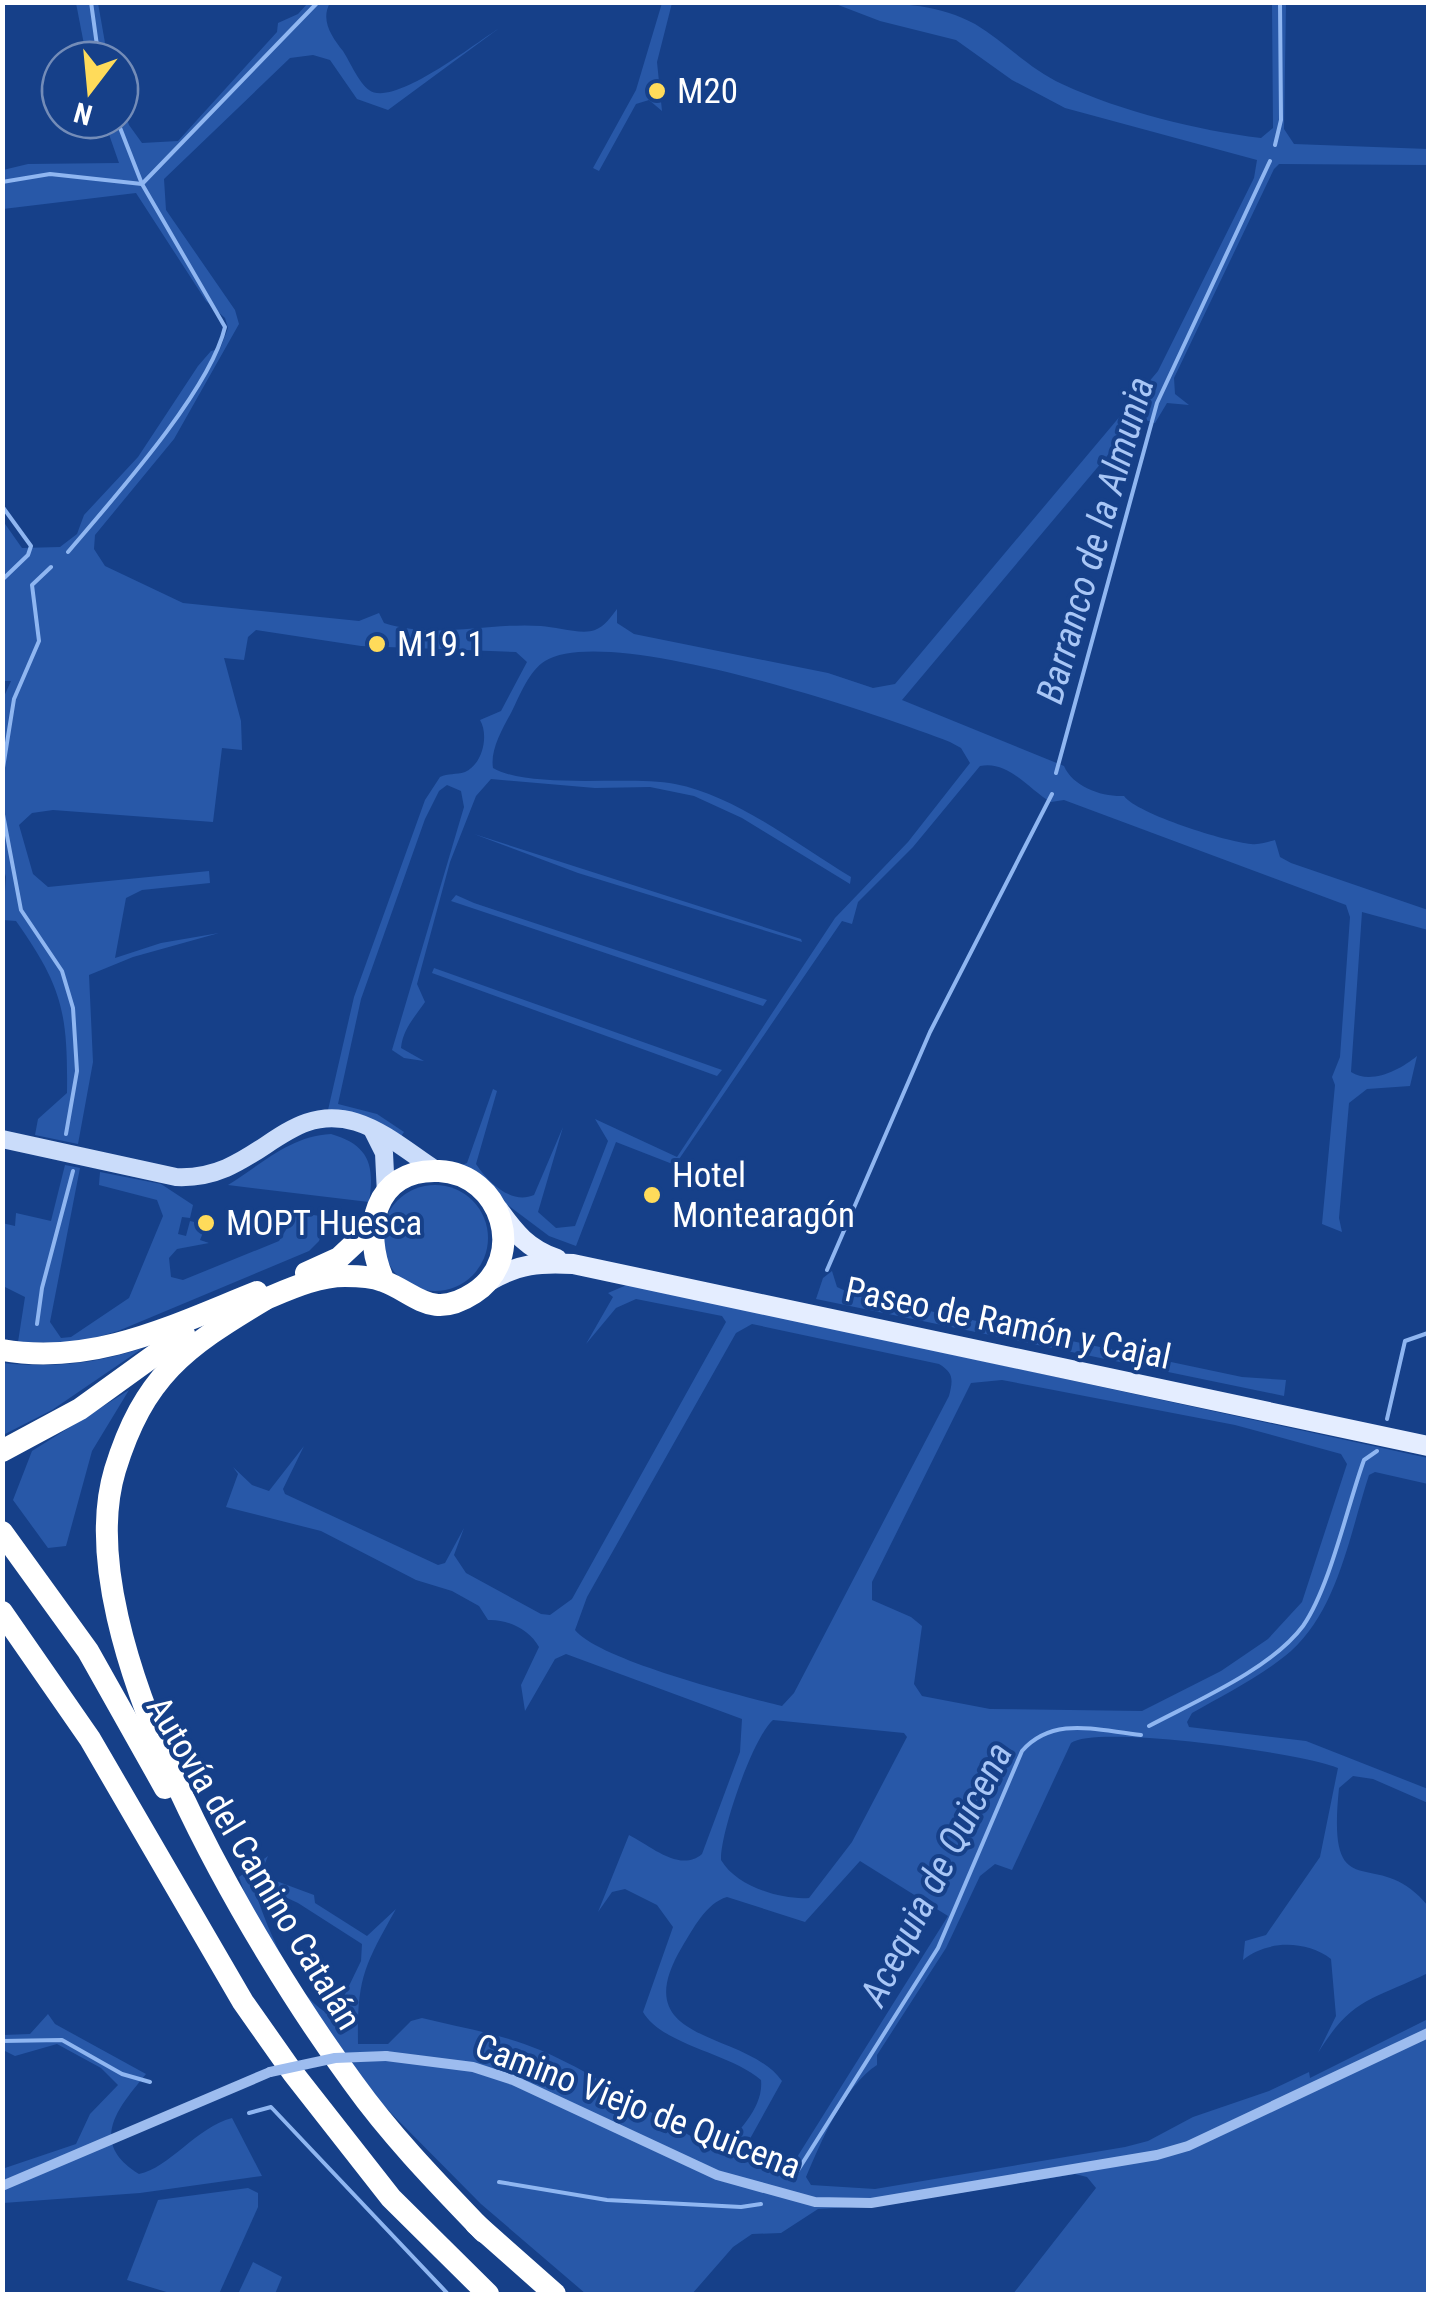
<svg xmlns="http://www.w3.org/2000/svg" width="1431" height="2297" font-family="'Roboto Condensed',sans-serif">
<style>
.green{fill:#2858a8;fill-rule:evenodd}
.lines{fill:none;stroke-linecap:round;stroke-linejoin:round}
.stream{stroke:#8fb6f1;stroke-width:4}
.street{stroke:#9dbcef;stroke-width:10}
.secondary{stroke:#cadcfa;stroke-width:18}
.primary{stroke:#e4edff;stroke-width:20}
.highway{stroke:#fff;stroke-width:22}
.street-bridge{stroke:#9dbcef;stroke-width:10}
.poi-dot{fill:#ffdb5a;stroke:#164089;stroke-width:4}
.labels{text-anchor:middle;stroke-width:8;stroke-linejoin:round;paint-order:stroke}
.poi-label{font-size:35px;fill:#fff;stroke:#164089;text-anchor:start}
.street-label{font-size:35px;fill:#fff;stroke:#164089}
.water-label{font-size:38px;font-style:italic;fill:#a8c6f6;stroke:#164089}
</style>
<rect width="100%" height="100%" fill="#164089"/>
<g class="green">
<polygon points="76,3 98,3 108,60 87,60"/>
<path d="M308,3h22c-10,17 2,34 13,48 7,11 16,32 26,39 24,18 105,-46 129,-61l-110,81 -31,-11 -27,-39 -17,-5 -23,3 -126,121 2,31 69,100 4,14 -65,115 -79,96 -1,14 11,17 78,37 176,18 20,-8 5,10c52,17 105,-1 157,3 15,1 41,9 54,4 10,-4 16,-13 22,-21v14l17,11 194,39 45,15 22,-4 263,-313 96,-193 3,-18 -192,-52 -53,-28 -56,-40 -76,-19 -47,-18c48,0 99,-3 142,21 30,18 54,45 87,60 61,28 134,46 199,54l12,-10 -1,-125h14l-2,126 10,15 134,5v16l-149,-1 -5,5 -100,209 1,16 14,11 -22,-2 -12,20 -16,-5 -237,282 162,66c9,21 38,31 60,30 13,18 103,46 127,48 9,1 16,-2 24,-4l5,17 11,6 137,47v20l-66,-18 -11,160c20,13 49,-2 66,-16l-7,30 -43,3 -18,14 -10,115 3,14 -20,-8 13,-139 -3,-8 8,-20 10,-140 -4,-12 -282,-105 -13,2c-22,-12 -42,-42 -71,-36l-67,81 -55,55 -6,22 -10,-3 -167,244 -59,-23 -40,104 -27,-10 -92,-69 10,-4 26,-74 4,2 -21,73c12,18 35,41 58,31l29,-68 -25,85 18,16 19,-2 33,-85 -13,-22 82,38 158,-239 73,-76 62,-79 -9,-15 -11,-6c-72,-28 -342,-120 -405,-81 -16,10 -25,34 -33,50 -9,17 -22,38 -19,57 38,22 136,7 182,16 62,12 122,61 176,93l-1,7 -108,-66 -48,-22 -44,-9 -55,1 -104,-9 -15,17 -26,66 -33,122 8,18c-11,16 -22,27 -24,46l23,13 -20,-3 -12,-8 72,-243 -3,-16 -14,-6 -8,6 -14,28 -64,180 -23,105 39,10 27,18 -4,6 -72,-28 26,-113 71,-197 15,-23c8,-4 16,-2 25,-5 18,-8 24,-37 15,-52l21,-9 26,-49 -11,-10 -155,-6 -105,-16 -8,7 -4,23 -20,-2 17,63 1,29 -20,-2 -9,74 -160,-12 -21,3 -13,12 14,49 15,13 161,-16 1,12 -68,7 -16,8 -11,60 46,-15 58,-10 -86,24 -44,18 4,87 -15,82 -43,-9 3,-16 29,-26c1,-81 -5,-107 -51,-172l-13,-1 3,-43 -3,-10 -1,-166 9,-20h-8v-160l19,27 38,-1 17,-13 7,-19 54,-58 60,-91 13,-15 9,-2 8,-21 -3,-10 -19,-17 -70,-108 -133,16v-39l25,-6 91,-1 -15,-43h16v-21l9,26 13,18 36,-2 99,-109 1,-9 20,-9z"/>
<polygon points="662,3 672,3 657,62 662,111 649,100 636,104 599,171 593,168 636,90"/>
<polygon points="474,834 801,939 802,942 578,873"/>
<polygon points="456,895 474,903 767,1000 763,1006 451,901"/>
<polygon points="434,968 722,1070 717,1076 432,973"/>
<path d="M331,1134c38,11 44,31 38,68l-141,-17c34,-21 62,-49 103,-51z"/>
<polygon points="65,1165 80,1168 50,1322 61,1338 71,1337 129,1298 163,1216 157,1200 99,1185 100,1172 161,1184 193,1205 190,1218 182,1217 178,1234 186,1236 190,1221 206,1225 200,1240 209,1243 177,1249 169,1258 171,1277 183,1280 279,1241 289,1225 286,1211 327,1217 319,1241 309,1251 118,1331 77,1343 18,1342 25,1297 3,1286 2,1223 15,1226 16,1213 51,1221"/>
<circle cx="435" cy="1238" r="53"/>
<polygon points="832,1271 837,1287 854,1295 1242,1377 1286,1380 1284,1396 816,1299 823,1278"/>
<path d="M629,1284l799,174v26l-53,-12 -6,3c-19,58 -31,134 -78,176 -29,25 -66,43 -99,62l-5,9 2,5 117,14 122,48v14l-55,-24 -20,-3 -14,12c-13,127 37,53 89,118v67c-55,27 -76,24 -110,80l18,-37 -5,-57c-25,-19 -64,-19 -88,1l2,-19 21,-6 54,-78 18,-89c-35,-15 -242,-44 -267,-25l-59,127 -17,-6 -15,12 -34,72 -69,107v10c-33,21 -56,77 -71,112l5,8 64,4 250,-42 23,-6 45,-24 76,-26 40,-19 1,6 118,-59v275h-415l83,-106 -9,-11 -12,-3 -189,31 -68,4 -37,24 -29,1 -19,13 -41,47h-106l-105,-90 -103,-104 -113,-148 -26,-75 29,-21 -8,19 54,20 1,8 52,33 29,-27c-32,57 -39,69 -38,135h30l23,-23 11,-3c39,10 81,16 118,32 64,27 119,72 181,102 16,-20 43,-44 40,-72 -31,-27 -99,-35 -118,-68l30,-85 -16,-22 -32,-16 -13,3 -14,20 31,-77c22,11 51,38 73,19l38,-102 2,-33 -176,-65 -11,5 -30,52 -4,-26 18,-38c-9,-17 -31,-28 -51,-27l-9,-14 -27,-15 -36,-11 -95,-49 -95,-24 12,-33 -5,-7 19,18 17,6 35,-45 -21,43 2,5 153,71 7,-2 19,-35 -10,27 12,18 75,41 9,1 22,-16 154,-277 -4,-6 -86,-17 -20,9 -30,36 27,-47 -5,-4zM752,1324l187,40c15,9 14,16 10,32l-155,297 -12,13c-41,-10 -183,-46 -207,-76l12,-33 149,-264zM1002,1380l233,45 106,29 6,10 -45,138 -34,37 -47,32 -79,40 -152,-2 -68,-13 -8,-12 8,-58 -11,-9 -39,-17v-18l99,-199zM773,1720l131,13 3,4 -55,105 -43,56c-29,2 -73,-12 -88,-38 -1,-27 32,-123 52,-140zM860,1861l88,55 -159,254 -22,-1 -26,-14 41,-74c-37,-52 -159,-35 -100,-134 11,-18 24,-44 45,-50l78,25zM253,1882l45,21 64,41 -1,17 -26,54c-35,-4 -75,-101 -82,-133z"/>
<path d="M143,1348l-91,62 -49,25v-72c49,5 92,1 140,-15z"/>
<polygon points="129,1390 92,1451 66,1546 48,1548 13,1500 32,1451"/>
<path d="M48,2014l7,10 91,50c-27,33 -59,68 -7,100 30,-6 58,-47 93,-56l30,58 -122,17 -137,10 -1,-34 74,-25 14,-30 28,-29 -17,-17 -44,-24 -42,12 -12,-6v-15l27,-1z"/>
<polygon points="248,2188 258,2193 258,2207 219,2294 173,2294 127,2280 158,2200"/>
<polygon points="253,2262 282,2277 275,2294 238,2294"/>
</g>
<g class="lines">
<g class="stream">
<polyline points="91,2 99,60"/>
<polyline points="1275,145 1281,120 1280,2"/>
<polyline points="2,182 50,174 142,184 318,2"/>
<polyline points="2,506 31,546 28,555 2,580"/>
<path d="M68,552c44,-52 142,-161 157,-225l-83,-143 -25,-64"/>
<polyline points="1056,773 1157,403 1270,161"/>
<polyline points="2,774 14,699 39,641 32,585 51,567"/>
<polyline points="2,809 21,910 62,971 73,1008 77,1071 66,1134"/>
<polyline points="827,1270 930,1032 1052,794"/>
<polyline points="37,1324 42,1288 73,1171"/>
<polyline points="1387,1419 1405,1341 1428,1333"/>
<path d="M1149,1726c47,-25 122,-57 154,-100 27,-39 44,-119 61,-166l13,-9"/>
<polyline points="2,2041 62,2040 122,2074 150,2082"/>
<polyline points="249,2113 271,2107 448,2294"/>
<path d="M795,2175l143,-227 84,-197c32,-36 76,-20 119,-16"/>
<polyline points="499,2182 607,2200 741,2207 761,2204"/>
</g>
<g class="street">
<polyline points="386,2056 473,2067 513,2080 717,2175 815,2202 871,2203 1157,2155 1188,2146 1428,2033"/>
<polyline points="2,2186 270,2072"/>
</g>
<g class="secondary">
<polyline points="373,1131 384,1153 386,1194"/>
<path d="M2,1139l174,38c82,4 107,-77 180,-55 29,9 55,32 80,48"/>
</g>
<g class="primary">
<path d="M498,1209c17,24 30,40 59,50"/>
<path d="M489,1281c30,-17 50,-19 84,-17l855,182"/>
</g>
<g class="highway">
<polyline points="306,1273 339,1258 370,1229"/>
<path d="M264,1300c-80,48 -120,76 -149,170 -50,166 142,482 239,614 38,53 85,101 130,148"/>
<path d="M250,1305c30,-11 62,-29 95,-29 10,0 28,1 38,5 33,12 48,40 91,12 54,-35 28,-119 -35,-122 -66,-3 -78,61 -55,110"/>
<path d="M2,1350c92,16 172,-25 255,-58"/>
<polyline points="2,1451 80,1409 184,1334"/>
<polyline points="2,1532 88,1651 165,1788"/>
<polyline points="2,1612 90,1739 243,2002 293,2073 391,2198 488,2294"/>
<polyline points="476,2224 555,2294"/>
</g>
<polyline class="street-bridge" points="270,2072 335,2058 386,2056"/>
</g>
<g class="poi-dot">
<circle cx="657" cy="91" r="10"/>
<circle cx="377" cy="644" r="10"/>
<circle cx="652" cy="1195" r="10"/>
<circle cx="206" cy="1223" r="10"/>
</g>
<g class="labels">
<g class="poi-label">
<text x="677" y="103">M20</text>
<text x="397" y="656">M19.1</text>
<text x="672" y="1187">Hotel<tspan x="672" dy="40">Montearagón</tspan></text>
<text x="226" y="1235">MOPT Huesca</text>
</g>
<g class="street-label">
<text transform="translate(1008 1323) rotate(12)" y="12">Paseo de Ramón y Cajal</text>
<text transform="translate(254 1863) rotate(59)" y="12">Autovía del Camino Catalán</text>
<text transform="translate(638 2106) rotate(21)" y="12">Camino Viejo de Quicena</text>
</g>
<g class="water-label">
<text transform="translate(1095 540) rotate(-74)" y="13">Barranco de la Almunia</text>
<text transform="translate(936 1874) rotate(-63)" y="13">Acequia de Quicena</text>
</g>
</g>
<rect width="1431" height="2297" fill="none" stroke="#ffffff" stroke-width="10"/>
<g transform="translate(90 90) rotate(196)"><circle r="48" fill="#164089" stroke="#738cb8" stroke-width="2.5"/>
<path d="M0-8L18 38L0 25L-18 38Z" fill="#ffdb5a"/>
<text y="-15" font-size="28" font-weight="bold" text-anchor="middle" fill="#ffffff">N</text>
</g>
</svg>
